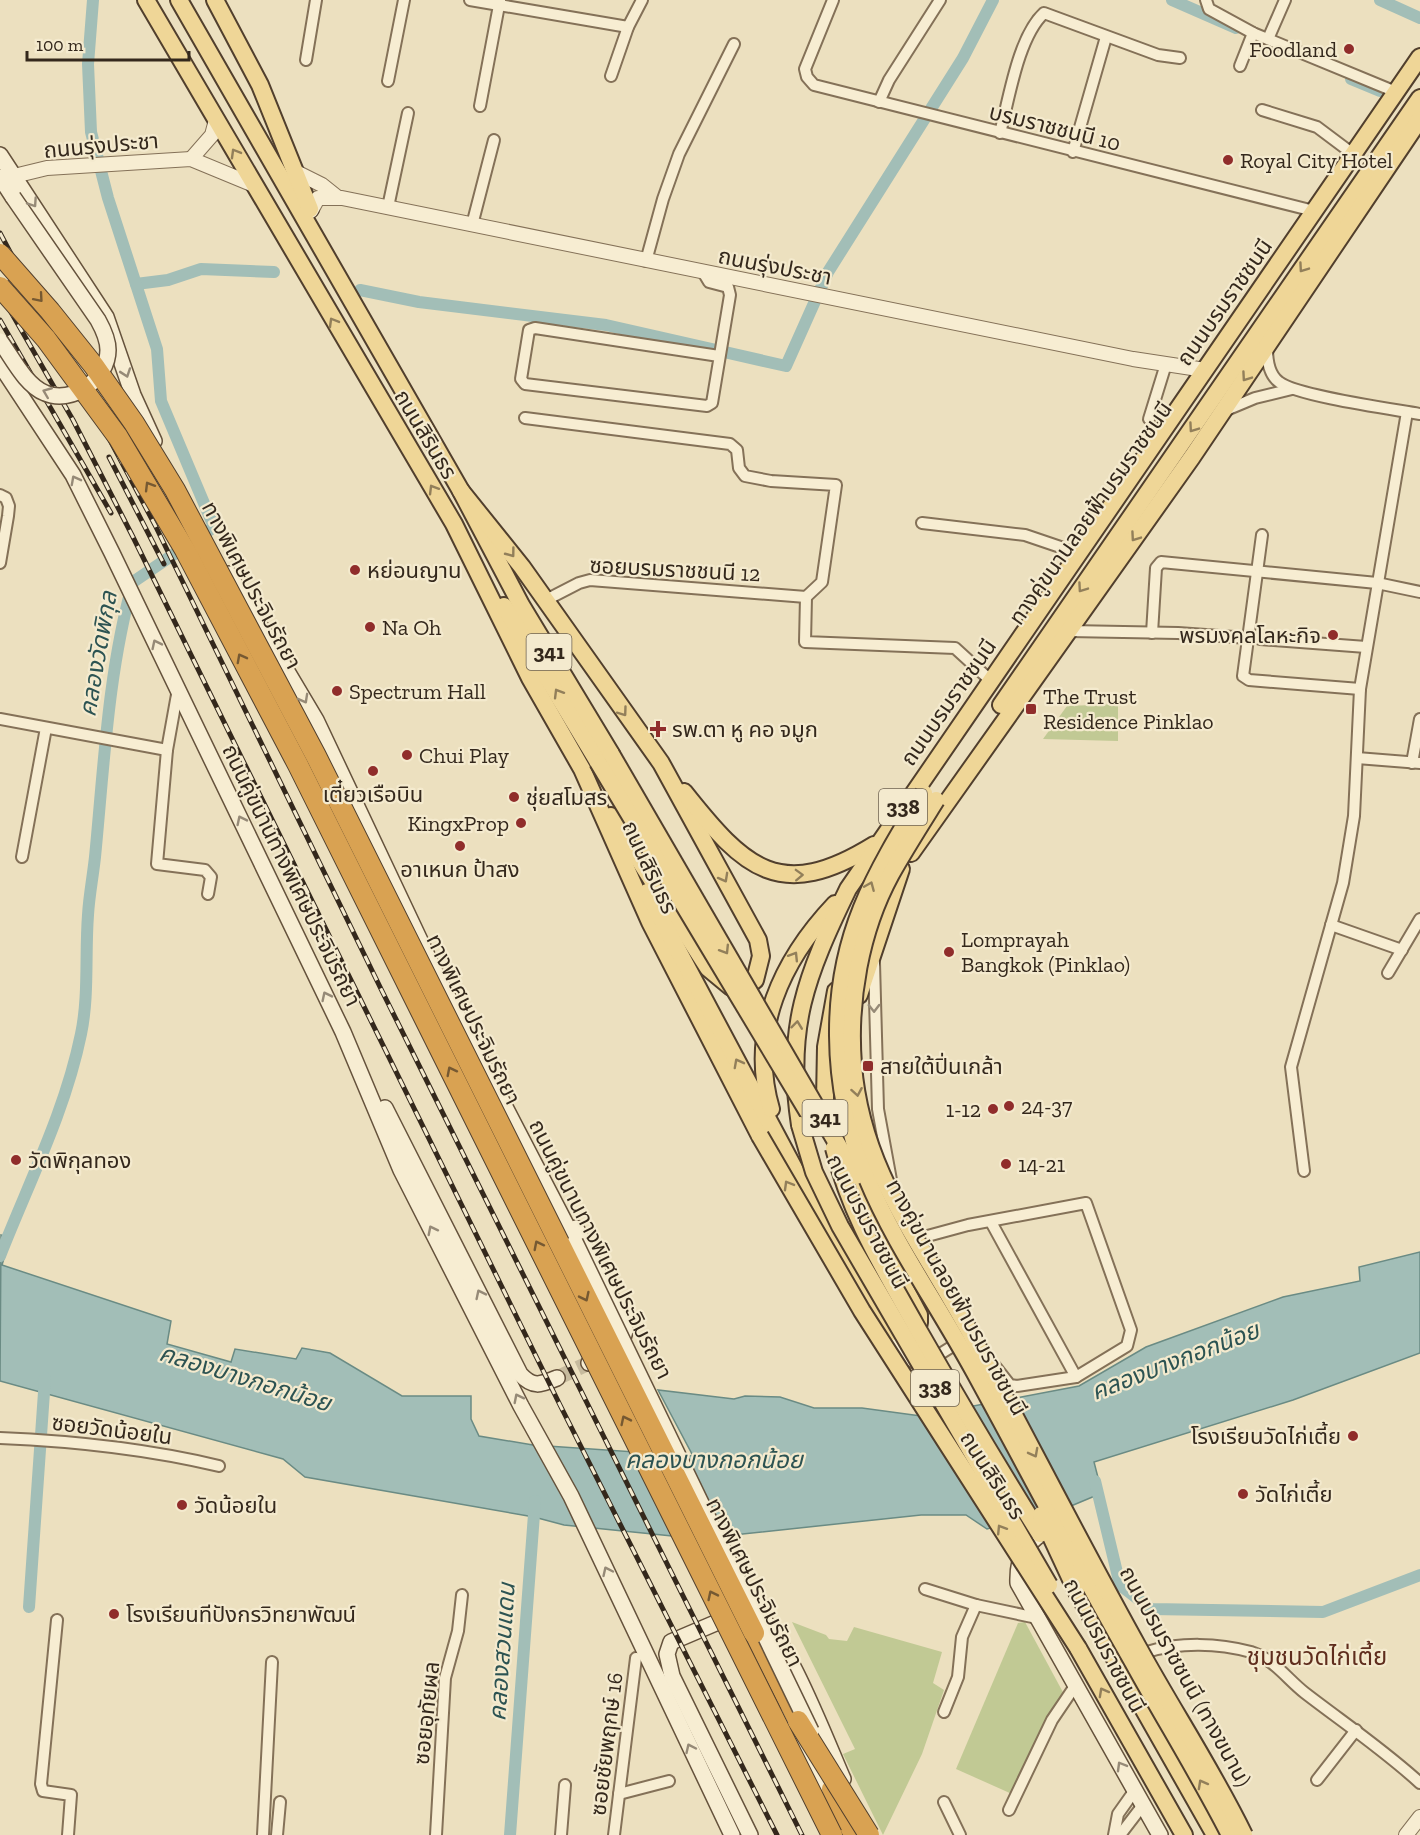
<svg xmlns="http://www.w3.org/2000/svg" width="1420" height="1835" font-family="'Zilla Slab','Noto Sans Thai',serif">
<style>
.green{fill:#c1c994}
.water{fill:#a2beb7;stroke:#6a8b84;stroke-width:1.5}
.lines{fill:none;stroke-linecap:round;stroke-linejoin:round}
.canal{stroke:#a2beb7;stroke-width:12}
.secondary-tunnel{stroke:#c7bb9e;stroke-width:15;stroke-dasharray:15 8;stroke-linecap:butt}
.minor-casing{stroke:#847158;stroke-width:14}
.tertiary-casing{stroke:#847158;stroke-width:16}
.secondary-casing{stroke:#65523c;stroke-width:18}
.primary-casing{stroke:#513f2d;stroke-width:20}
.motorway-casing{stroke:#513f2d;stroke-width:22}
.minor{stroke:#f7edd2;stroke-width:10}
.tertiary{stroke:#f7edd2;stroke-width:14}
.secondary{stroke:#f7edd2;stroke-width:15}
.primary{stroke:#efd697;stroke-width:16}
.motorway{stroke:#d9a252;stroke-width:20}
.rail-casing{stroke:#34281c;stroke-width:5}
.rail{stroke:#f4eace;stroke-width:3;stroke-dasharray:9;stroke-linecap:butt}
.secondary-bridge-casing{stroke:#65523c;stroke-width:18;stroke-linecap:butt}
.primary-bridge-casing{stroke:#513f2d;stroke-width:20;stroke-linecap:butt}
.motorway-bridge-casing{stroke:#513f2d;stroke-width:22;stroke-linecap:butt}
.secondary-bridge{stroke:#f7edd2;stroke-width:15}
.primary-bridge{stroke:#efd697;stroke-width:16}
.motorway-bridge{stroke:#d9a252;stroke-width:20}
.oneway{stroke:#927f5a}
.oneway2{stroke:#968a77}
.oneway3{stroke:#765932}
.poi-dot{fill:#902d2b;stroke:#f4eace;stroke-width:2}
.labels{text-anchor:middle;stroke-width:4.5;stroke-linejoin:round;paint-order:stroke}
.shield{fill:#f4eace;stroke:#6e6251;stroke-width:1.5}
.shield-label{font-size:21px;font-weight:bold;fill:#34281c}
.poi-label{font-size:22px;fill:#34281c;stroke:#f4eace;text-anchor:start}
.street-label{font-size:22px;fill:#34281c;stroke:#f4eace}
.water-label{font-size:24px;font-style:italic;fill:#2c5352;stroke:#f4eace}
.neighbourhood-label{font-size:24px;fill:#5f2d1d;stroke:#f4eace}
</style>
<rect width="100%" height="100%" fill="#ece0bf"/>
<g class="green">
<polygon points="1118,704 1118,741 1043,739 1067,706"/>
<polygon points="792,1622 826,1635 829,1639 847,1641 854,1627 942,1652 933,1683 944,1690 922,1754 883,1835 843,1754 855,1749"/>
<polygon points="1025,1622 1065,1696 1012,1794 956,1769 1018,1623"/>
</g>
<polygon class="water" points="1,1235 10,1238 2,1265 171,1321 167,1344 231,1362 235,1349 296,1359 302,1348 330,1353 402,1396 471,1396 471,1419 479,1436 533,1445 693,1456 658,1390 734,1399 745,1396 780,1397 814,1408 862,1408 921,1416 1079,1386 1146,1347 1283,1297 1360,1281 1359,1267 1420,1252 1420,1353 1293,1400 1094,1462 1102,1493 1071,1506 987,1529 966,1515 921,1515 733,1535 682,1537 564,1525 534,1517 305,1477 283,1459 0,1381"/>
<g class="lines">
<g class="canal">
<polyline points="1172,0 1236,28"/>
<polyline points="1380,0 1420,18"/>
<polyline points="1351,79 1380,91"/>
<polyline points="136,284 168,280 201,269 274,272"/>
<polyline points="360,290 419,302 606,325 786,366 828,272 963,58 993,0"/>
<path d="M0,1256c29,-74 65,-144 81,-222 8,-38 4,-80 7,-119 1,-19 5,-39 7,-58 9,-92 13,-186 38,-275l81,-55 -53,-126 -4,-52 -49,-151 -17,-66 -3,-68 5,-64"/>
<polyline points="1095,1481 1120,1585 1151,1609 1323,1612 1420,1575"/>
<polyline points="29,1607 45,1378"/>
<polyline points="510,1835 535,1501"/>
</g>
<polyline class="secondary-tunnel" points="557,1378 589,1363"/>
<defs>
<g id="minor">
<polyline points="470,0 628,27"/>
<polyline points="833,0 805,69 807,77 814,85 1314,211"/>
<polyline points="1206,0 1209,9 1253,33 1396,92"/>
<polyline points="1268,39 1285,0"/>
<polyline points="306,60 316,0"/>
<polyline points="1240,66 1253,33"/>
<polyline points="611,76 628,27 642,0"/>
<polyline points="388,81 404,0"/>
<polyline points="879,102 889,80 940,0"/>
<polyline points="480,106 500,0"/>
<polyline points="1262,110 1317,127 1353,154"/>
<path d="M1000,133c9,-34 18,-96 44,-120l114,42 22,3"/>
<polyline points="1073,152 1106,37"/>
<polyline points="388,207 408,113"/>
<polyline points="472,225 494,140"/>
<polyline points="646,261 663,199 679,154 734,44"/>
<polyline points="703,272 709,282 728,287 730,295 712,403 707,406 525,384 521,379 529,330 535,328 719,356"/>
<path d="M1267,348c0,11 1,26 12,34 18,14 113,27 141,32"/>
<polyline points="1224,411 1255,398 1292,389"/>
<polyline points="525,418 730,444 737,450 739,468 745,476 771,481 836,485 822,582 806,597 805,642 955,648 990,680"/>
<polyline points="1149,419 1166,364"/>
<polyline points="0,495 6,498 9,506 8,516 0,563"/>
<polyline points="922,523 1025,535 1078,553"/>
<polyline points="1262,535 1243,676 1249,680 1360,689"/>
<polyline points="546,600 579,583 590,580 806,597"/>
<polyline points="1069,631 1178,633 1248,638"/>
<polyline points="1152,633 1156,568 1161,562 1377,583 1420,592"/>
<polyline points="1260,639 1366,647"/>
<polyline points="178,689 167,750 157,864 205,870 211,877 208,894"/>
<polyline points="0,719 167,750"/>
<polyline points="1357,758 1420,763"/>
<polyline points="1412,763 1420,719"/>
<polyline points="22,857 46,728"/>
<polyline points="1331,925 1402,950"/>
<polyline points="874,963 878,1109 891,1180"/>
<polyline points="1388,973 1420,919"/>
<polyline points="1304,1171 1291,1067 1343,883 1354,816 1360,689 1407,412"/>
<polyline points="991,1222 1076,1377"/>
<polyline points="920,1238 968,1225 1086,1203 1131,1330 1127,1346 1076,1377 1017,1386 1010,1385 995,1366"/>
<path d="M887,1331c27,42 28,39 69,13l3,-7"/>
<path d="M0,1438c73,3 148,11 219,28"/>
<polyline points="925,1589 976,1605 1037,1618"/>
<polyline points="57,1620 41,1784 43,1791 71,1795 68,1835"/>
<path d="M1147,1652c33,-10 71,-9 104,0 23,7 36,27 54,41 39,30 79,57 115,90"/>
<polyline points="944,1712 958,1677 962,1637 976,1605"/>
<polyline points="1317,1780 1356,1730"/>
<polyline points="619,1794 669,1781"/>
<polyline points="944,1802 960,1835"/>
<polyline points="1009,1810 1052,1720 1075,1686"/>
<polyline points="263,1835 272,1662"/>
<polyline points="277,1835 280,1802"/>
<polyline points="436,1835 445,1678 458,1631 462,1595"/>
<polyline points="561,1835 565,1785"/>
<polyline points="614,1835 636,1658"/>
<polyline points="1114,1835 1118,1814 1135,1790"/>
<polyline points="1120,1835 1143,1805"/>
</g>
<g id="tertiary">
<polyline points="191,159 212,135 216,120"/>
<polyline points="296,172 322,185 337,197"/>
<polyline points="14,176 47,168 191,159 254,185"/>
<polyline points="311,211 318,198 342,198 1133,359 1205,370"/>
<polyline points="1406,1835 1420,1817"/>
</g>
<g id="secondary">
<polyline points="0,155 106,317 133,395 154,441"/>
<polyline points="0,177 13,197"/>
<polyline points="0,364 73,475 112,553 343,1032 401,1170 521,1406 571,1496 732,1835"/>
<polyline points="229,574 316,720 433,968 575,1242"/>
<path d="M385,1108l135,266c13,14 20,11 37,4"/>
<path d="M576,1228l49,97c1,24 -17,29 -36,38"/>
<path d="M1052,1529c-25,9 -35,28 -34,54l142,252"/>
<path d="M755,1613c28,15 73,132 88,166"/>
<polyline points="732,1616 671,1642 667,1654 672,1676 750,1835"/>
<polyline points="785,1716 831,1813"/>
</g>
<g id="primary">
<polyline points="146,0 454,524 530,678 582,769 650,922 760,1136"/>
<polyline points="179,0 461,491 521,605 611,754"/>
<polyline points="215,0 260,85 310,209"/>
<polyline points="461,491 522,567 661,763 758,940 761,956 755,980 746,987 731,987 708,968 611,816"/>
<polyline points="504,606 598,762"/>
<polyline points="1001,705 1420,98"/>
<path d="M684,792c61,77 96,111 190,53"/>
<polyline points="911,853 1192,457 1420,119"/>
<polyline points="647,892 812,1202 887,1331 909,1333 919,1323 919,1315 877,1235 849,1169 839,1111"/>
<polyline points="859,995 901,869"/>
<polyline points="825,1100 826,1047 836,991"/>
<path d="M771,1109c-23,-78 11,-149 64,-205"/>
<path d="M800,1125c-15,-97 6,-149 48,-236l572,-832"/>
<polyline points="1076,1590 1215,1835"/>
<polyline points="1078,1648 1184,1835"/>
</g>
<g id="motorway">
<polyline points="754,1633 802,1728"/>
<polyline points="832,1789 854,1835"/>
</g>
</defs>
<use href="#minor" class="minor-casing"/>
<use href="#tertiary" class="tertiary-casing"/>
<use href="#secondary" class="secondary-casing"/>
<use href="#primary" class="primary-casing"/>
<use href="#motorway" class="motorway-casing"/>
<use href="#minor" class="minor"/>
<use href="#tertiary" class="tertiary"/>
<use href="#secondary" class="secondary"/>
<use href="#primary" class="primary"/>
<use href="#motorway" class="motorway"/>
<defs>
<g id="rail">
<polyline points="0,233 155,525 382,991 802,1835"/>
<polyline points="0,293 73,420 133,537 560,1405 777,1835"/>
<polyline points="0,320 111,513"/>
<polyline points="109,457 164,564"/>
</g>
</defs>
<use href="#rail" class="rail-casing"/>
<use href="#rail" class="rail"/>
<defs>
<g id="secondary-bridge">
<path d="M0,341c12,16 25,44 45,52 27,12 63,-14 63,-43 0,-11 -5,-21 -10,-30l-85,-123"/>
<polyline points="575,1242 811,1731"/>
</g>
<g id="primary-bridge">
<polyline points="611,754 856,1176"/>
<polyline points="598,762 814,1122"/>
<path d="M924,793c-50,82 -87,143 -86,243 1,139 73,220 136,335 53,97 104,195 159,291 32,58 67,114 97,173"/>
<path d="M936,800c-15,24 -31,49 -45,74 -31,57 -43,127 -38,191 8,103 66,175 114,262 58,107 113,216 172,322 34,62 74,122 105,186"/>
<polyline points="800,1125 814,1172 840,1226 1049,1585"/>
<polyline points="760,1136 862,1311 1078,1648"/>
<path d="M834,1148c17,68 48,117 82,178 40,70 81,139 124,208"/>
<polyline points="1041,1515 1076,1590"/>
</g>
<g id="motorway-bridge">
<polyline points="0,254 50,311 94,366 134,423 175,490 316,756 754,1633"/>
<polyline points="0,287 46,339 118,437 185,550 298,765 832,1835"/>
<polyline points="798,1721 869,1835"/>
</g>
</defs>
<use href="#secondary-bridge" class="secondary-bridge-casing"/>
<use href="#primary-bridge" class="primary-bridge-casing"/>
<use href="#motorway-bridge" class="motorway-bridge-casing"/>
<use href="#secondary-bridge" class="secondary-bridge"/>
<use href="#primary-bridge" class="primary-bridge"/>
<use href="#motorway-bridge" class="motorway-bridge"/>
</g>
<defs><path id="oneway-chevron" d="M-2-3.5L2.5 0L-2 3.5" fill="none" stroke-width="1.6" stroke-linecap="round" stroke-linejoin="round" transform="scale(1.5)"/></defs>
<g class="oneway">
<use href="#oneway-chevron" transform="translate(235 153) rotate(-120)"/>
<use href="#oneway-chevron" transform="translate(1303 268) rotate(125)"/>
<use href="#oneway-chevron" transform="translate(333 322) rotate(-120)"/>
<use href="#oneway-chevron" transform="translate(1246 377) rotate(125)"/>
<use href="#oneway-chevron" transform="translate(1193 428) rotate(125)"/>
<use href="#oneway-chevron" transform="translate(433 489) rotate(-121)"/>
<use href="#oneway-chevron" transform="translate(1135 537) rotate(125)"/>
<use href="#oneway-chevron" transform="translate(511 553) rotate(53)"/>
<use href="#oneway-chevron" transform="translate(1082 588) rotate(125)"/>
<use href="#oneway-chevron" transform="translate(558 693) rotate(-121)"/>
<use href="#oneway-chevron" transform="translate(623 712) rotate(54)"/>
<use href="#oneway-chevron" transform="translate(799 875) rotate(-2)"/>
<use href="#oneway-chevron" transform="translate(724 878) rotate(61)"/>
<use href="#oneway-chevron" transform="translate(870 886) rotate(-67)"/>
<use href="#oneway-chevron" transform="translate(725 950) rotate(58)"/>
<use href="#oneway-chevron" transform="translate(794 956) rotate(-58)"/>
<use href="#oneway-chevron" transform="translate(797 1025) rotate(-83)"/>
<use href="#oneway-chevron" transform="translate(738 1063) rotate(-118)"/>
<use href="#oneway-chevron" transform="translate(857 1092) rotate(80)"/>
<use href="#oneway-chevron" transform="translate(788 1185) rotate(-120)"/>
<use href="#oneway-chevron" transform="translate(1034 1453) rotate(62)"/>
<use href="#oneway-chevron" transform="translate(1001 1529) rotate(-122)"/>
<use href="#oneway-chevron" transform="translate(1103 1692) rotate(-119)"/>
<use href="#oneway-chevron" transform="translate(1202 1784) rotate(-119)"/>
</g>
<g class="oneway2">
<use href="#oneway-chevron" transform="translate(33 203) rotate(56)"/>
<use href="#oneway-chevron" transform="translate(126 373) rotate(71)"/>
<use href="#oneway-chevron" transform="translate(47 392) rotate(-158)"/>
<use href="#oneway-chevron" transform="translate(75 480) rotate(-118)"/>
<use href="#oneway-chevron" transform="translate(156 644) rotate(-116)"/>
<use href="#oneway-chevron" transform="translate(304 699) rotate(61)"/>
<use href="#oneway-chevron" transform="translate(241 820) rotate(-116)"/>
<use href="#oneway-chevron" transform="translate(326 996) rotate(-116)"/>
<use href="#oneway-chevron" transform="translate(874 1008) rotate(89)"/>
<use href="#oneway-chevron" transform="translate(432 1230) rotate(-117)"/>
<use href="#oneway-chevron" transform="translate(480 1294) rotate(-116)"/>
<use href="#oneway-chevron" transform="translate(518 1398) rotate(-117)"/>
<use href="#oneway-chevron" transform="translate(607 1571) rotate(-115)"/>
<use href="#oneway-chevron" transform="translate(690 1748) rotate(-115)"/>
<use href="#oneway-chevron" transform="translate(1121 1766) rotate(-120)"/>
</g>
<g class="oneway3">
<use href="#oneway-chevron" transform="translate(39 298) rotate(49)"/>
<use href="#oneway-chevron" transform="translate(149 486) rotate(-121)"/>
<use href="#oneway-chevron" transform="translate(241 658) rotate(-118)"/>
<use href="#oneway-chevron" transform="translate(451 1071) rotate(-117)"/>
<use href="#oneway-chevron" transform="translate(538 1245) rotate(-117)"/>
<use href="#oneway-chevron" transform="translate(585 1297) rotate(64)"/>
<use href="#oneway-chevron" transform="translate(625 1420) rotate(-116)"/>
<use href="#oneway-chevron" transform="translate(712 1595) rotate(-116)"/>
</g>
<g class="poi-dot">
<circle cx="1349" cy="49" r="6"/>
<circle cx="1228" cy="160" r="6"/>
<circle cx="355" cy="570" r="6"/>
<circle cx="370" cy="627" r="6"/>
<circle cx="1333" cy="635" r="6"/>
<circle cx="337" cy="691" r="6"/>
<rect x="1025" y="703" width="12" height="12" rx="3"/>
<path d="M655 720h6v6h6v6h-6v6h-6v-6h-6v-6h6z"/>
<circle cx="407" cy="755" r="6"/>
<circle cx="373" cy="771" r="6"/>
<circle cx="514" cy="797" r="6"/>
<circle cx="521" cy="823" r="6"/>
<circle cx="460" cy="846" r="6"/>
<circle cx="949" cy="952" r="6"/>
<rect x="862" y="1060" width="12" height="12" rx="3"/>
<circle cx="1009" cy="1106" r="6"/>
<circle cx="993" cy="1109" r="6"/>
<circle cx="16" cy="1160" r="6"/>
<circle cx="1006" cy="1164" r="6"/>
<circle cx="1353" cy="1436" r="6"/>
<circle cx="1243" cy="1494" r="6"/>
<circle cx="182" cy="1505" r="6"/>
<circle cx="114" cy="1614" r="6"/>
</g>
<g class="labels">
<g class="shield">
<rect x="526.5" y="634" width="45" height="36" rx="4.5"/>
<rect x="879" y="789" width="48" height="36" rx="4.5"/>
<rect x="802.5" y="1100" width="45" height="36" rx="4.5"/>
<rect x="911" y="1370" width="48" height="36" rx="4.5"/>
</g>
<g class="shield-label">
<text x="549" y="659">341</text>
<text x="903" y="814">338</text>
<text x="825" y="1125">341</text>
<text x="935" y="1395">338</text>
</g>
<g class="poi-label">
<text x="1337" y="57" text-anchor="end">Foodland</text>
<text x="1240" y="168">Royal City Hotel</text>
<text x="367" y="578">หย่อนญาน</text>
<text x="382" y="635">Na Oh</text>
<text x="1321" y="643" text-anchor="end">พรมงคลโลหะกิจ</text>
<text x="349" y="699">Spectrum Hall</text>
<text x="1043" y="704">The Trust<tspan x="1043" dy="25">Residence Pinklao</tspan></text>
<text x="672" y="737">รพ.ตา หู คอ จมูก</text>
<text x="419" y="763">Chui Play</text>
<text x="373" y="802" text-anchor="middle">เตี๋ยวเรือบิน</text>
<text x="526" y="805">ชุ่ยสโมสร</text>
<text x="509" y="831" text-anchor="end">KingxProp</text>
<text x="460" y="877" text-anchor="middle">อาเหนก ป้าสง</text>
<text x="961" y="947">Lomprayah<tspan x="961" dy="25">Bangkok (Pinklao)</tspan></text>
<text x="880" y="1074">สายใต้ปิ่นเกล้า</text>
<text x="1021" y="1114">24-37</text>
<text x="981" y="1117" text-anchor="end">1-12</text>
<text x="28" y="1168">วัดพิกุลทอง</text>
<text x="1018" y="1172">14-21</text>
<text x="1341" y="1444" text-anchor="end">โรงเรียนวัดไก่เตี้ย</text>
<text x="1255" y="1502">วัดไก่เตี้ย</text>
<text x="194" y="1513">วัดน้อยใน</text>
<text x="126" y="1622">โรงเรียนทีปังกรวิทยาพัฒน์</text>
</g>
<g class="street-label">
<text transform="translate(1055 127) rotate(14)" y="8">บรมราชชนนี 10</text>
<text transform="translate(101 145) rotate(-5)" y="8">ถนนรุ่งประชา</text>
<text transform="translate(775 266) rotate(11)" y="8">ถนนรุ่งประชา</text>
<text transform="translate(1224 302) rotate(-55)" y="8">ถนนบรมราชชนนี</text>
<text transform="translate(426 434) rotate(59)" y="8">ถนนสิรินธร</text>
<text transform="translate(1090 513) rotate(-55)" y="8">ทางคู่ขนานลอยฟ้าบรมราชชนนี</text>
<text transform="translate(675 569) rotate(3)" y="8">ซอยบรมราชชนนี 12</text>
<text transform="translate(252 585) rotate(62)" y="8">ทางพิเศษประจิมรัถยา</text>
<text transform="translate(948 702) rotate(-55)" y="8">ถนนบรมราชชนนี</text>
<text transform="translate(650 867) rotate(65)" y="8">ถนนสิรินธร</text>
<text transform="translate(292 875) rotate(64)" y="8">ถนนคู่ขนานทางพิเศษประจิมรัถยา</text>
<text transform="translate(474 1019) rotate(64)" y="8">ทางพิเศษประจิมรัถยา</text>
<text transform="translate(868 1221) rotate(62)" y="8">ถนนบรมราชชนนี</text>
<text transform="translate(601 1249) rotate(63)" y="8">ถนนคู่ขนานทางพิเศษประจิมรัถยา</text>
<text transform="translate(957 1297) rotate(61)" y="8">ทางคู่ขนานลอยฟ้าบรมราชชนนี</text>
<text transform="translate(112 1429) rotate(7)" y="8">ซอยวัดน้อยใน</text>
<text transform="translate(993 1475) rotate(57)" y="8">ถนนสิรินธร</text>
<text transform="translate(755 1582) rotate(63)" y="8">ทางพิเศษประจิมรัถยา</text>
<text transform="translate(1105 1645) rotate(62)" y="8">ถนนบรมราชชนนี</text>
<text transform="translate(1186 1676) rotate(61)" y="8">ถนนบรมราชชนนี (ทางขนาน)</text>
<text transform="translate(426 1713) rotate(-84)" y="8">ซอยอุทัยผล</text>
<text transform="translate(606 1744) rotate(-83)" y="8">ซอยชัยพฤกษ์ 16</text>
</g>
<g class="water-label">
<text transform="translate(98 654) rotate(-80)" y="8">คลองวัดพิกุล</text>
<text transform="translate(1175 1361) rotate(-21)" y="8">คลองบางกอกน้อย</text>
<text transform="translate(245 1378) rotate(17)" y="8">คลองบางกอกน้อย</text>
<text x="714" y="1468">คลองบางกอกน้อย</text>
<text transform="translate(502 1652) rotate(-86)" y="8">คลองสวนแดน</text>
</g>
<g class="neighbourhood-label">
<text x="1317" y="1665">ชุมชนวัดไก่เตี้ย</text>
</g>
</g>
<path d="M27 51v9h162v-9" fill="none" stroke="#34281c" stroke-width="3"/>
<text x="36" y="51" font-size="18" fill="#34281c" stroke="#f4eace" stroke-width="4.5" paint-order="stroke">100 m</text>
</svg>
